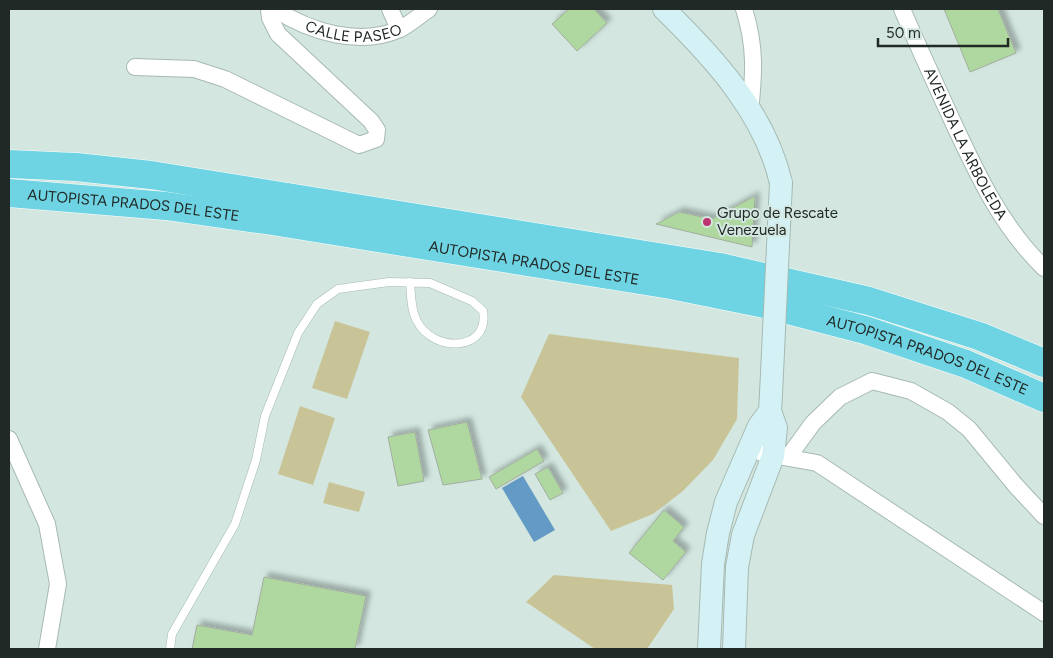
<svg xmlns="http://www.w3.org/2000/svg" width="1053" height="658" font-family="Figtree,sans-serif">
<style>
.green{fill:#c9c497}
.water{fill:#639bc6}
.building{fill:#afd8a1;stroke:#a3ad9f;filter:url(#shadow)}
.lines{fill:none;stroke-linecap:round;stroke-linejoin:round}
.lane-casing{stroke:#a6b9b2;stroke-width:9}
.street-casing{stroke:#a6b9b2;stroke-width:18}
.secondary-casing{stroke:#a6b9b2;stroke-width:24}
.highway-casing{stroke:#fff;stroke-width:29}
.lane{stroke:#fff;stroke-width:8}
.street{stroke:#fff;stroke-width:16}
.secondary{stroke:#d4f2f6;stroke-width:22}
.highway{stroke:#6ed3e2;stroke-width:28}
.secondary-bridge-casing{stroke:#a6b9b2;stroke-width:24;stroke-linecap:butt}
.secondary-bridge{stroke:#d4f2f6;stroke-width:22}
.poi-dot{fill:#bc3370;stroke:#d3e7e0;stroke-width:2}
.labels{text-anchor:middle;stroke-width:4;stroke-linejoin:round;paint-order:stroke}
.street-label{font-size:15px;fill:#212926;stroke:#d3e7e0}
.poi-label{font-size:15px;fill:#212926;stroke:#d3e7e0;text-anchor:start}
</style>
<defs>
<filter id="shadow"><feDropShadow dx="4.5" dy="-4.5" stdDeviation="2.5" flood-color="#0004"/></filter>
</defs>
<rect width="100%" height="100%" fill="#d3e7e0"/>
<g class="green">
<polygon points="335,321 370,332 347,399 312,388"/>
<polygon points="549,334 739,358 737,419 713,460 683,491 653,514 611,531 521,397"/>
<polygon points="300,406 335,418 313,485 278,474"/>
<polygon points="329,482 365,492 359,512 323,503"/>
<polygon points="554,575 672,585 674,609 647,649 595,649 526,602"/>
</g>
<polygon class="water" points="523,476 555,530 534,542 502,488"/>
<g class="building">
<polygon points="569,9 594,9 607,23 577,51 552,24"/>
<polygon points="944,9 998,9 1016,53 970,72"/>
<polygon points="755,196 752,247 656,224 679,212 712,219"/>
<polygon points="467,422 482,479 443,485 428,430"/>
<polygon points="415,432 424,481 398,486 388,437"/>
<polygon points="537,449 544,461 496,489 489,477"/>
<polygon points="548,467 563,493 550,500 535,474"/>
<polygon points="664,510 684,527 673,541 686,552 663,580 629,553"/>
<polygon points="264,577 366,596 355,649 192,649 197,625 252,635"/>
</g>
<g class="lines">
<defs>
<path id="lane" d="M170,649l2,-15 63,-110 21,-64 9,-44 33,-83 19,-29 21,-15 51,-7 41,1 42,18 11,10c7,41 -50,42 -66,10 -6,-10 -6,-27 -7,-39"/>
<g id="street">
<path id="s1" d="M275,9c35,23 85,38 125,20 10,-5 20,-14 29,-20"/>
<polyline points="390,9 399,29"/>
<path d="M744,9c12,38 10,65 6,103"/>
<path id="s2" d="M902,9c16,37 33,74 50,111 25,54 49,106 92,148"/>
<polyline points="135,67 194,69 225,79 359,145 376,139 377,130 371,121 278,34 270,18 269,9"/>
<polyline points="9,439 47,524 58,584 47,649"/>
<polyline points="762,453 817,463 1044,613"/>
<polyline points="789,456 813,423 840,397 872,381 911,391 948,412 969,429 1016,486 1044,516"/>
</g>
<g id="secondary">
<path d="M664,9c50,49 101,104 117,174"/>
<polyline points="709,649 713,564 718,533 726,502 759,426 770,411"/>
<polyline points="734,649 737,567 743,535 773,456 776,428 770,411 771,394"/>
</g>
<g id="highway">
<polyline points="9,164 76,167 151,175 720,267 869,301 979,336 1044,363"/>
<path id="s3" d="M9,193l157,13 106,15 399,64 94,19 100,26 101,34 78,34"/>
</g>
</defs>
<use href="#lane" class="lane-casing"/>
<use href="#street" class="street-casing"/>
<use href="#secondary" class="secondary-casing"/>
<use href="#highway" class="highway-casing"/>
<use href="#lane" class="lane"/>
<use href="#street" class="street"/>
<use href="#secondary" class="secondary"/>
<use href="#highway" class="highway"/>
<defs>
<polyline id="secondary-bridge" points="771,394 781,183"/>
</defs>
<use href="#secondary-bridge" class="secondary-bridge-casing"/>
<use href="#secondary-bridge" class="secondary-bridge"/>
</g>
<circle class="poi-dot" cx="707" cy="222" r="5"/>
<g class="labels">
<g class="street-label">
<text dy="5" stroke="none"><textPath href="#s1" startOffset="84">CALLE PASEO</textPath></text>
<text dy="5" stroke="none"><textPath href="#s2" startOffset="149">AVENIDA LA ARBOLEDA</textPath></text>
<text dy="5" stroke="none"><textPath href="#s3" startOffset="125">AUTOPISTA PRADOS DEL ESTE</textPath></text>
<text dy="5" stroke="none"><textPath href="#s3" startOffset="530">AUTOPISTA PRADOS DEL ESTE</textPath></text>
<text dy="5" stroke="none"><textPath href="#s3" startOffset="935">AUTOPISTA PRADOS DEL ESTE</textPath></text>
</g>
<g class="poi-label">
<text x="717" y="218">Grupo de Rescate<tspan x="717" dy="17">Venezuela</tspan></text>
</g>
</g>
<rect width="1053" height="658" fill="none" stroke="#212926" stroke-width="20"/>
<path d="M878 38v8h130v-8" fill="none" stroke="#212926" stroke-width="2.5"/>
<text x="886" y="38" font-size="15" fill="#212926" stroke="#d3e7e0" stroke-width="4" paint-order="stroke">50 m</text>
</svg>
